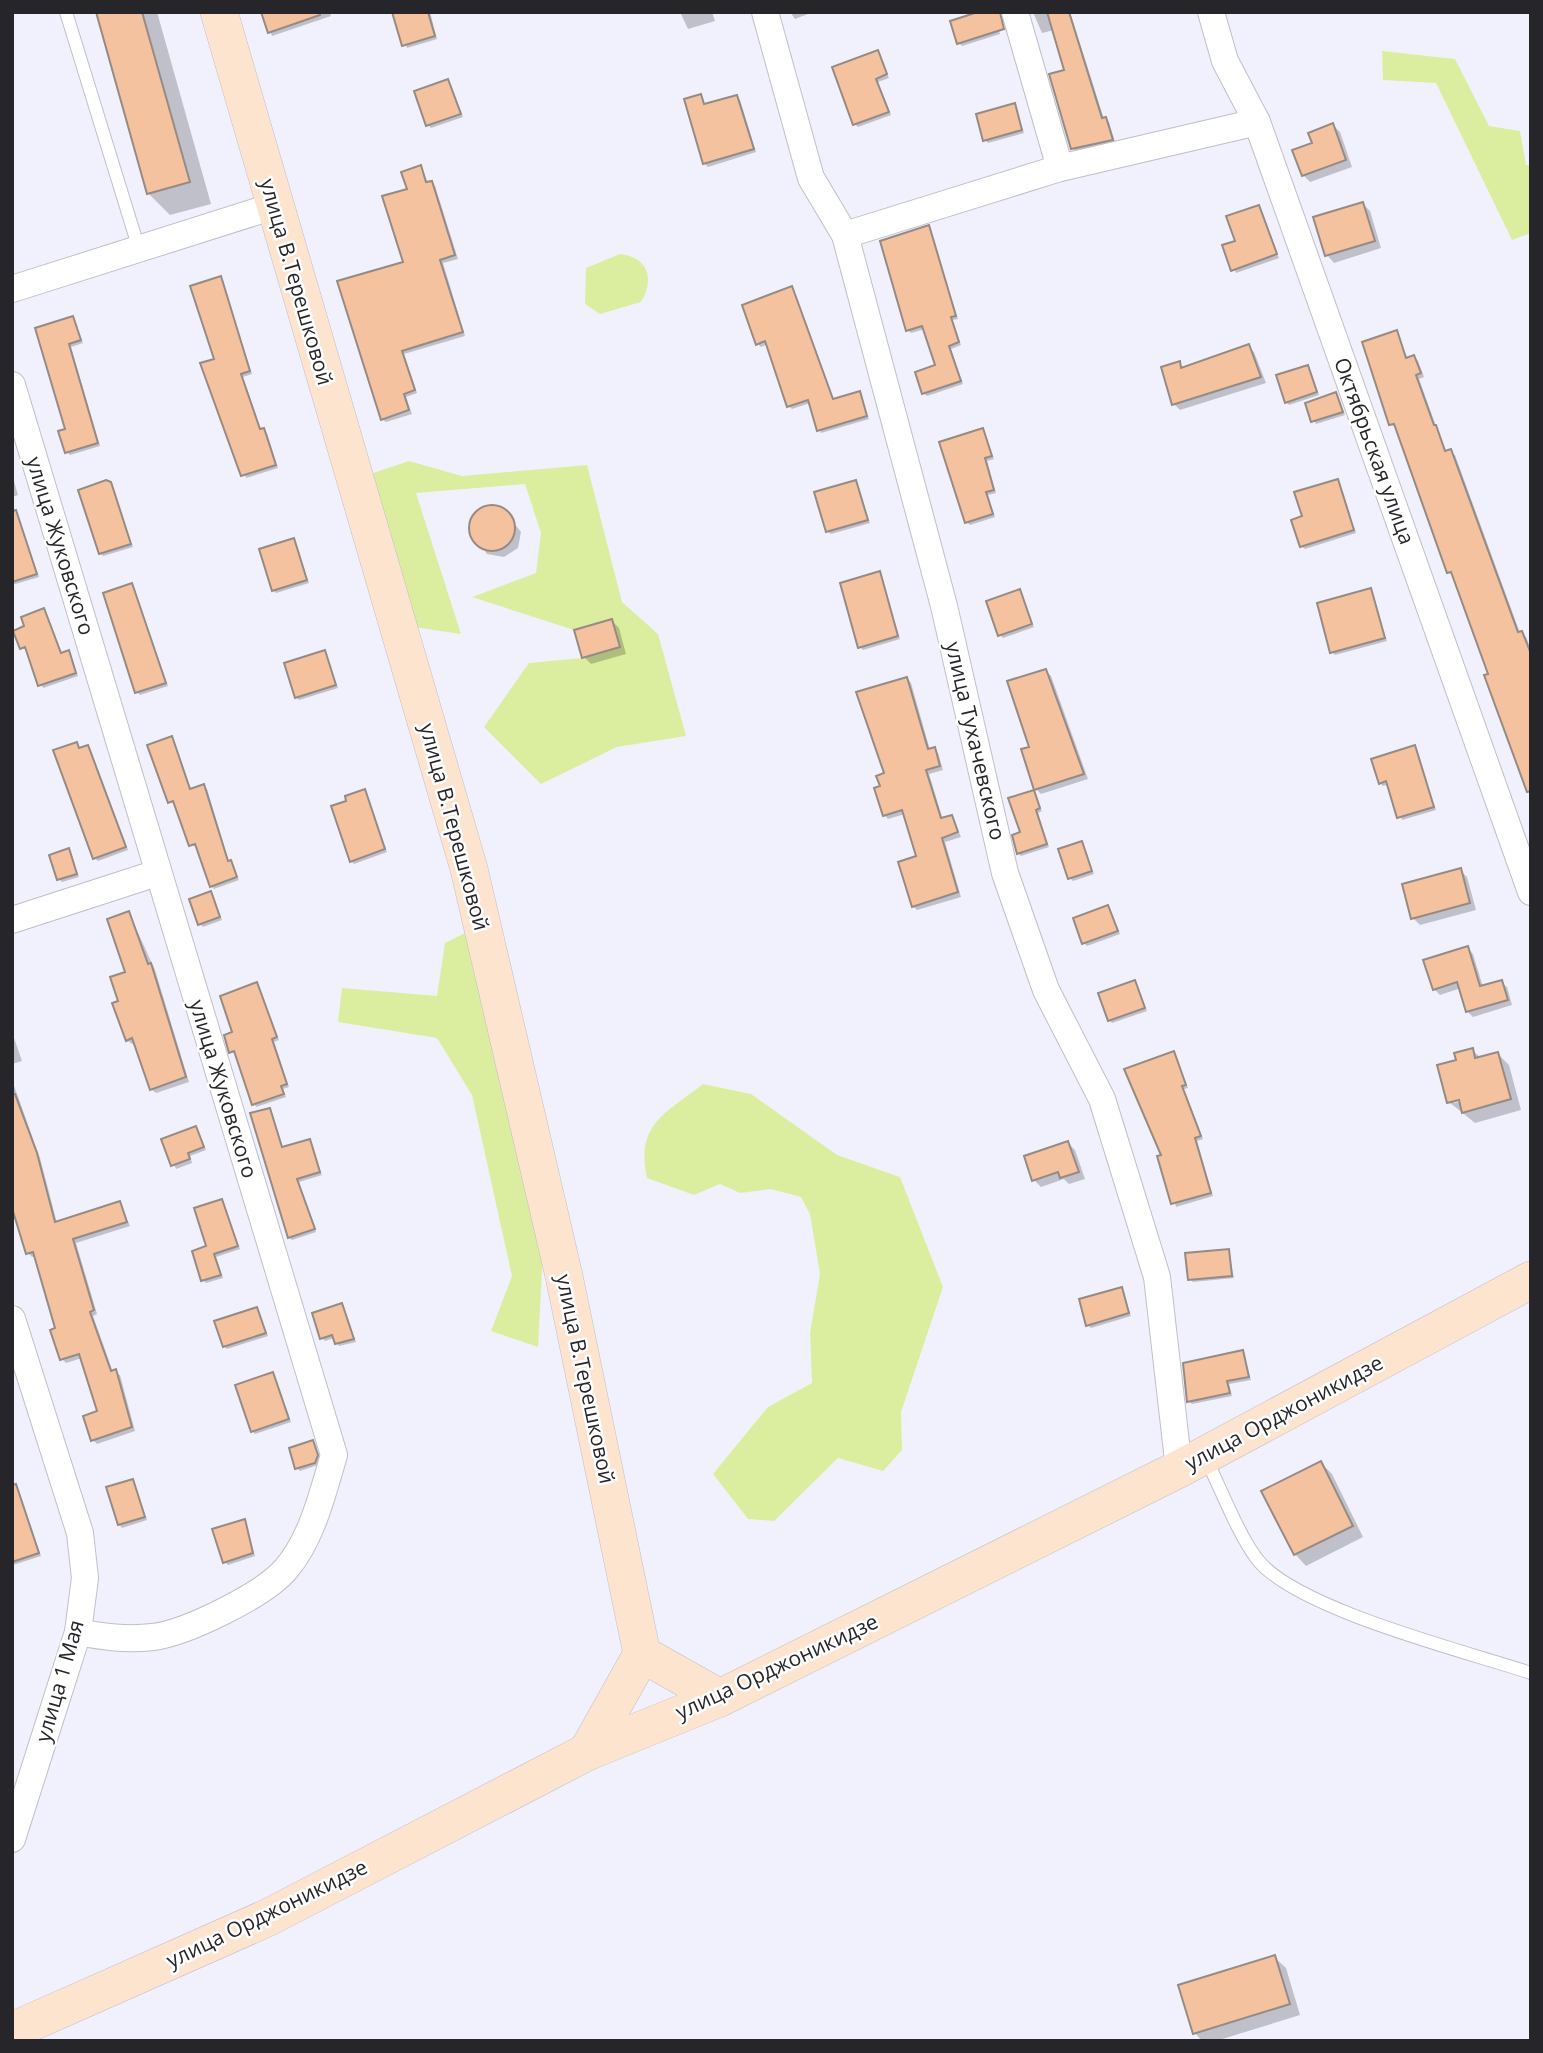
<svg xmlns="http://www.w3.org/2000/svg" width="1543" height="2053" font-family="'Open Sans',sans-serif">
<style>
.green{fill:#dbee9f}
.shadow{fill:#0003;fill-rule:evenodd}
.building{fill:#f4c29f;stroke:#958b84;stroke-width:2}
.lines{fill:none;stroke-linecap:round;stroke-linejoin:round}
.lane-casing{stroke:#bfbfca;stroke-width:14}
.street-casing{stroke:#bfbfca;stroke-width:28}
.secondary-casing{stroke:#bfbfca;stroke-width:38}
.lane{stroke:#fff;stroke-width:12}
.street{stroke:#fff;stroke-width:26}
.secondary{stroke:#fce4ce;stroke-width:37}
.labels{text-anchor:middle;stroke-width:5;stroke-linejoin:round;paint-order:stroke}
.street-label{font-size:21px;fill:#26262a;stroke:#fff}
</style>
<rect width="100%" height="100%" fill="#f1f1fd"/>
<g class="green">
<polygon points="1382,51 1455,59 1489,126 1520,131 1526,165 1531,165 1531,233 1512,240 1436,83 1383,80"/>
<path d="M620,254c28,3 35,25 21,48l-41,12 -15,-10 1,-36z"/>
<polygon points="409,461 462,476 587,465 622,602 658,634 686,736 617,747 541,784 484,727 529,663 582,658 620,647 612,619 574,630 472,597 536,573 541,533 525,484 416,493 461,634 401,625 361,477"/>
<polygon points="469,931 543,1251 538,1347 491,1331 512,1276 472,1095 437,1038 338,1022 342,988 437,996 445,943"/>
<path d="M703,1084l48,10 86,61 63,22 43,110 -42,125 1,38 -19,21 -45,-13 -64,63 -26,-2 -35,-45 55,-67 44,-24 -2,-50 10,-59 -10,-60 -9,-17 -30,-8 -31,4 -20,-9 -26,11 -47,-17c-12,-54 19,-65 56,-94z"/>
</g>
<g class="shadow">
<polygon points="98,12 157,12 211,204 170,215 148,193"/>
<polygon points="262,12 329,12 331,16 272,36"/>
<polygon points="394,12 430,12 437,39 407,48"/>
<polygon points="680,12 712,12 715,21 688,29"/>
<polygon points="790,12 813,12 795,19"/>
<polygon points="1033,12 1070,12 1104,119 1109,122 1115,142 1076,151 1073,148 1066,71 1054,30 1042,33"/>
<polygon points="994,13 1000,34 962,46 959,43"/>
<polygon points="877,52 889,78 878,82 891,115 858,127 855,124"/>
<polygon points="448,81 463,117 431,128 428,125"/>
<polygon points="701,96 706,106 737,97 740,100 756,152 708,167 705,164 686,100"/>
<polygon points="1014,105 1024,133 988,143 985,140"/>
<polygon points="1333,125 1340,132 1352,167 1310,182 1303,175 1314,144"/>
<polygon points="420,167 428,183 435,186 458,259 443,263 465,336 404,354 417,393 406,397 412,414 386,422 382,419 406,263 409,190"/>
<polygon points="1363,204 1370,211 1381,248 1334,263 1327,255"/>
<polygon points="1258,207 1279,258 1236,273 1224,246 1237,242"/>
<polygon points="928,227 958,319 952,320 961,345 951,349 963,384 927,396 924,393 937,366 925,329 911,333 908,330"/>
<polygon points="221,278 252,374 243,377 261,431 267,433 278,468 246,478 216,360"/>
<polygon points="792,288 834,401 859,393 869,419 821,433 810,403 792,409 789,406 768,344 761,347 758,344"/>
<polygon points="72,318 83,343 71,347 100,446 70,455 67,452 67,430 37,329"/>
<polygon points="1396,332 1408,359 1414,357 1418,361 1424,377 1419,379 1436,426 1447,452 1455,455 1520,633 1526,637 1531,649 1531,799 1454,576 1449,572 1397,428 1391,424"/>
<polygon points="1248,346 1254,352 1266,383 1180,410 1174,404 1179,363 1185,369"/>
<polygon points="1308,367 1319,395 1289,405 1286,402"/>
<polygon points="1336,394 1345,415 1316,424 1307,404"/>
<polygon points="983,430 994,459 987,461 996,493 988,495 995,517 970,525 967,522"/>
<polygon points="12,474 18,495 12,497"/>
<polygon points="855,481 870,523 831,534 827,531"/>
<polygon points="1337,481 1356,533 1305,549 1301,546"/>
<polygon points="110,483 133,547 103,556 100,553"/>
<polygon points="488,507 504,510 521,532 518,548 504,557 487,554 471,532 474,516"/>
<polygon points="294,540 309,583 276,593 273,590"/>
<polygon points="25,541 39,577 12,585 12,545"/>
<polygon points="879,573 900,639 863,650 860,647"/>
<polygon points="132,585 168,686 140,695 137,692"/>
<polygon points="1370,590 1387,641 1335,655 1332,652"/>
<polygon points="1019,591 1034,627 1003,638 1000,635"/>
<polygon points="43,610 62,654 68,652 71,655 78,676 43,688 28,650 21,648 27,627"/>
<polygon points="612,621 619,628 626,654 591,664 584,657"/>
<polygon points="324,652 338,688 299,700 296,697"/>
<polygon points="1046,671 1051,676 1088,779 1041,794 1036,789"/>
<polygon points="907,678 911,683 930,750 938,753 943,770 929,774 943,820 952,817 961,837 945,842 961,897 917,910 913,906 919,857 905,814 888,819 884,815 882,787"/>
<polygon points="171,738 191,790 204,786 207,789 229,862 239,880 214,889 211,886 197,847 191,845 176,804 169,802"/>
<polygon points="77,744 81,750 88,747 91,751 128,850 98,861 95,858"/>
<polygon points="1414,747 1436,810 1402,820 1389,784 1383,786 1380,783"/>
<polygon points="364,791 387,852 354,864 351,861 348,802"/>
<polygon points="1034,792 1042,811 1038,813 1049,847 1021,856 1018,853 1022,834"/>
<polygon points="1081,843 1094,874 1073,881 1070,878"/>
<polygon points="68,850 79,877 62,882 59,879"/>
<polygon points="1460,870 1467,877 1476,910 1420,925 1413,918"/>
<polygon points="211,893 222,920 203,927 200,924"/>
<polygon points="1108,907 1120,934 1087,946 1084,943"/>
<polygon points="129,913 155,970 189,1082 156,1093 151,1089 136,1043 132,1044 127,1040 120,1002 128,973"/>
<polygon points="1467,948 1473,954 1483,987 1501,982 1507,987 1512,1005 1473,1017 1468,1012 1461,988 1440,995 1434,989"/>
<polygon points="1135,982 1147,1011 1112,1023 1109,1020"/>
<polygon points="257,984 279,1040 274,1042 289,1087 283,1089 286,1097 256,1107 237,1054 231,1052"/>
<polygon points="12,1032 22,1061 12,1064"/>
<path d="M1472,1050l9,8 17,-4 11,11 12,45 -46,13 -26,-21 9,-41zM1454,1100h14l-14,3z"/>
<polygon points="1174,1053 1188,1088 1184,1089 1203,1139 1197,1141 1213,1196 1176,1207 1164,1156"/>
<polygon points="12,1080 40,1158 57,1223 120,1203 130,1226 76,1243 97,1314 93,1316 113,1372 120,1375 135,1431 97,1444 93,1440 99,1412 82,1358 66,1363 62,1359 36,1256 32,1257 28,1253 12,1212"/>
<polygon points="270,1110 283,1149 309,1141 322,1175 299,1182 316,1232 292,1240 289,1237"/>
<polygon points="196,1128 206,1150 190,1156 192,1163 176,1169 164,1140"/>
<polygon points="1068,1143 1075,1150 1085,1179 1069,1184 1064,1179 1041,1187 1034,1180"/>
<polygon points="222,1201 240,1249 216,1257 223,1278 206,1283 203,1280 209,1247"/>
<polygon points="1229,1251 1234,1278 1193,1282 1190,1279"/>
<polygon points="1121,1289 1131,1316 1091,1328 1088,1325"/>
<polygon points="342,1305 356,1342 339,1346 334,1338 325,1341 322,1338"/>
<polygon points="257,1309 268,1336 227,1349 224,1346"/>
<polygon points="1242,1352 1251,1380 1229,1384 1232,1396 1192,1404 1189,1401"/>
<polygon points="273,1374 291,1422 255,1434 252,1431"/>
<polygon points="313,1442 320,1459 318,1465 300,1471 297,1468"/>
<polygon points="1321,1463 1332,1474 1363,1537 1306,1566 1295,1554"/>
<polygon points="133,1481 147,1520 122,1528 119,1524"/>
<polygon points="24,1511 41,1556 13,1565 12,1515"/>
<polygon points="245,1521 255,1556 228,1565 225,1562"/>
<polygon points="1274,1957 1286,1968 1300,2015 1216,2041 1202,2041 1195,2033"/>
</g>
<g class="building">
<polygon points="96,12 142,12 190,182 147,194"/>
<polygon points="261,12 320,12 320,15 268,33"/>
<polygon points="392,12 428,12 435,36 402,46"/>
<polygon points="978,12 1000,12 1004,29 957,44 950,21"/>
<polygon points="1047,12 1069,12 1102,118 1106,117 1113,140 1071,149 1049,74 1064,70"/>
<polygon points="878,50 887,74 876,79 889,112 853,125 832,67"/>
<polygon points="448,79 461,114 426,126 414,91"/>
<polygon points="701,94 704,104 737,95 754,149 703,164 684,99"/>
<polygon points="1015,103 1022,130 983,141 976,114"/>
<polygon points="1333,123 1346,160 1302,176 1292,150 1312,143 1308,133"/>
<polygon points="421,165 426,182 432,181 455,255 440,260 463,332 402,351 415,390 404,394 409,410 381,420 337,281 403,262 382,196 407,189 401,172"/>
<polygon points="1363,202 1375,241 1325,256 1313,217"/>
<polygon points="1259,205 1277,254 1231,271 1222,245 1235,241 1226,216"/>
<polygon points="929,225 956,316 951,317 959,342 949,346 961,381 922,394 915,372 935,365 922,326 906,331 880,241"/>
<polygon points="221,276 250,371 241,374 260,429 264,428 276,465 241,476 200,363 214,359 190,286"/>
<polygon points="792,286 833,399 860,391 867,416 817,431 808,400 787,407 765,341 756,345 742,305"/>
<polygon points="73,316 81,340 69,344 98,443 65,453 58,431 65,429 35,328"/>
<polygon points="1397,330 1406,358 1414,355 1421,373 1416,375 1434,425 1436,425 1445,451 1451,449 1518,632 1522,631 1531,654 1531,791 1527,792 1484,675 1488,674 1451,572 1447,573 1394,424 1389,425 1362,342"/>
<polygon points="1249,344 1261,377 1172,405 1161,367 1180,361 1181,368"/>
<polygon points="1308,365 1317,392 1285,403 1276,375"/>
<polygon points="1336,392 1343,412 1311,422 1305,403"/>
<polygon points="983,428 992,456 985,458 994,490 986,492 993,514 965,523 939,442"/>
<polygon points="1338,479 1354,530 1300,547 1291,520 1302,516 1294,492"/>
<polygon points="106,480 111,482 131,544 99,554 78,490"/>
<polygon points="856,480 868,520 826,532 814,492"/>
<circle cx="492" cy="528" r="23"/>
<polygon points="16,510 37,574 12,582 12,511"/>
<polygon points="294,538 307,580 272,591 259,549"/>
<polygon points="880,571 898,636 858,648 840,583"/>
<polygon points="132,583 166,683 135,693 103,593"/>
<polygon points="1371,588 1385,638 1330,653 1317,603"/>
<polygon points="1020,589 1032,624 998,636 986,601"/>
<polygon points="44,608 61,653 69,650 76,673 38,686 25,647 20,649 13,631 24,626 21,617"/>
<polygon points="612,619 620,647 582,658 574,630"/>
<polygon points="325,650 336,685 295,698 284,663"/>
<polygon points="1046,669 1084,774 1034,790 1021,749 1029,747 1007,681"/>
<polygon points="907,677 928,749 935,747 940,766 926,770 941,818 952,815 958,832 942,838 958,892 912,907 898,862 916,856 902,810 883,816 874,788 880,786 876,776 884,773 856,692"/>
<polygon points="172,736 190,789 204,784 228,861 231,860 237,877 210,887 195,844 189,846 173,801 168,803 147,745"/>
<polygon points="77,742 79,748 88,745 126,847 93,859 53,750"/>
<polygon points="1415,745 1434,807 1397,818 1386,781 1379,784 1371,759"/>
<polygon points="365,789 385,849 350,862 331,806 346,801 345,796"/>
<polygon points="1034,790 1040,808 1036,810 1047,844 1017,854 1012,835 1020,832 1008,798"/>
<polygon points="1082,841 1092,871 1068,879 1058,849"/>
<polygon points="69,848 77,874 57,880 49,855"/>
<polygon points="1461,868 1470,903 1411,919 1402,884"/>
<polygon points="211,891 220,917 198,925 189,899"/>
<polygon points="1108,905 1118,931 1082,944 1073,918"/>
<polygon points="129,911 148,964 151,963 186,1077 150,1090 132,1038 126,1041 112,1003 118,1001 110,977 125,972 107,919"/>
<polygon points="1468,946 1480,986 1502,980 1508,1000 1466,1012 1457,982 1433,990 1423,960"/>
<polygon points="1135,980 1145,1008 1108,1021 1098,993"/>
<polygon points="257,982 277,1037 272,1039 287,1084 281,1086 284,1094 252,1105 234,1051 229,1053 224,1035 232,1032 220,996"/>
<polygon points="1473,1048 1475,1058 1498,1052 1511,1099 1462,1113 1459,1100 1447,1103 1437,1065 1456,1060 1454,1053"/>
<polygon points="1174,1051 1186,1085 1182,1086 1201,1136 1195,1138 1211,1193 1171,1204 1157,1156 1161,1155 1124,1069"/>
<polygon points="12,1094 15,1094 37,1153 55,1222 120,1201 127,1222 73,1239 94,1310 90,1312 111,1371 116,1369 132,1427 91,1441 83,1416 97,1411 79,1354 60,1360 50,1330 55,1328 33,1252 26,1254 12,1208"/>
<polygon points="270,1108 282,1147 310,1139 320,1172 297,1179 315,1229 288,1238 250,1113"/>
<polygon points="196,1126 204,1147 188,1153 190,1159 171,1166 161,1139"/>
<polygon points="1068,1141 1079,1172 1060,1178 1058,1172 1032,1181 1024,1156"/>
<polygon points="222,1199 238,1246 214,1254 221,1275 201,1281 192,1251 206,1246 194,1208"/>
<polygon points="1229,1249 1232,1276 1188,1280 1185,1253"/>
<polygon points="1122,1287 1129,1313 1086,1326 1079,1299"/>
<polygon points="342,1303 354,1339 335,1344 332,1335 320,1339 312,1313"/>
<polygon points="257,1307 266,1333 223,1347 214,1321"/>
<polygon points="1243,1350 1249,1377 1227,1381 1230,1393 1187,1402 1183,1363"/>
<polygon points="273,1372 289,1419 251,1432 235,1385"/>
<polygon points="313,1440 318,1455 315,1463 295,1469 289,1448"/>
<polygon points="1321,1461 1353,1526 1294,1555 1261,1491"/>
<polygon points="133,1479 145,1517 118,1525 106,1487"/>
<polygon points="16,1484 39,1553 12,1562 12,1485"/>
<polygon points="245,1519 253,1553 223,1563 212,1529"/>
<polygon points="1275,1955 1290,2004 1193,2034 1178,1985"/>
</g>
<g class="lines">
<defs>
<g id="lane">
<polyline points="66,12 139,249"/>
<path d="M1206,1459c15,30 32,75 51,100 38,50 211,93 274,114"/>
</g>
<g id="street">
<polyline points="765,12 811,178 845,235 944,606 1005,873 1046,990 1102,1099 1157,1277 1179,1469"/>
<polyline points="1015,12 1060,168"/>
<polyline points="1211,12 1225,61 1257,122 1531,892"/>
<polyline points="845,235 1060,168 1257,122"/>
<polyline points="12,289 274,206"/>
<path d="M12,385l322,1070c-11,37 -22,84 -48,114 -22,26 -100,64 -133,68 -27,3 -49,0 -75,-5"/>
<polyline points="12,920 157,873"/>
<polyline points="12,1319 80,1533 85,1578 78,1632 12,1839"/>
</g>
<g id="secondary">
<polyline points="219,12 469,869 564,1276 642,1654 720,1698"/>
<polyline points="587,1752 642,1654"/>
<polyline points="12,2031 267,1918 587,1752 720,1698 1179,1469 1531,1280"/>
</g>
</defs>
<use href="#lane" class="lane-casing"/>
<use href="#street" class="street-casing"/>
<use href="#secondary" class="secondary-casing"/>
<use href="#lane" class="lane"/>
<use href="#street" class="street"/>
<use href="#secondary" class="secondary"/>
</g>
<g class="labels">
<g class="street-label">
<text transform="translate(296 282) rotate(74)" y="7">улица В.Терешковой</text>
<text transform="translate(1374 451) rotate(70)" y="7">Октябрьская улица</text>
<text transform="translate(60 546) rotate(73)" y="7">улица Жуковского</text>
<text transform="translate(975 741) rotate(77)" y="7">улица Тухачевского</text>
<text transform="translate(454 827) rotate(75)" y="7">улица В.Терешковой</text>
<text transform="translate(223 1089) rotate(73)" y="7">улица Жуковского</text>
<text transform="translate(585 1379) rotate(78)" y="7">улица В.Терешковой</text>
<text transform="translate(1284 1413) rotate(-28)" y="7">улица Орджоникидзе</text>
<text transform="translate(777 1667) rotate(-25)" y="7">улица Орджоникидзе</text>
<text transform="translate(60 1681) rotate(-74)" y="7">улица 1 Мая</text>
<text transform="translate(267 1914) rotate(-26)" y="7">улица Орджоникидзе</text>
</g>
</g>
<rect width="1543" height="2053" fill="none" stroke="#26262a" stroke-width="28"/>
</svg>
